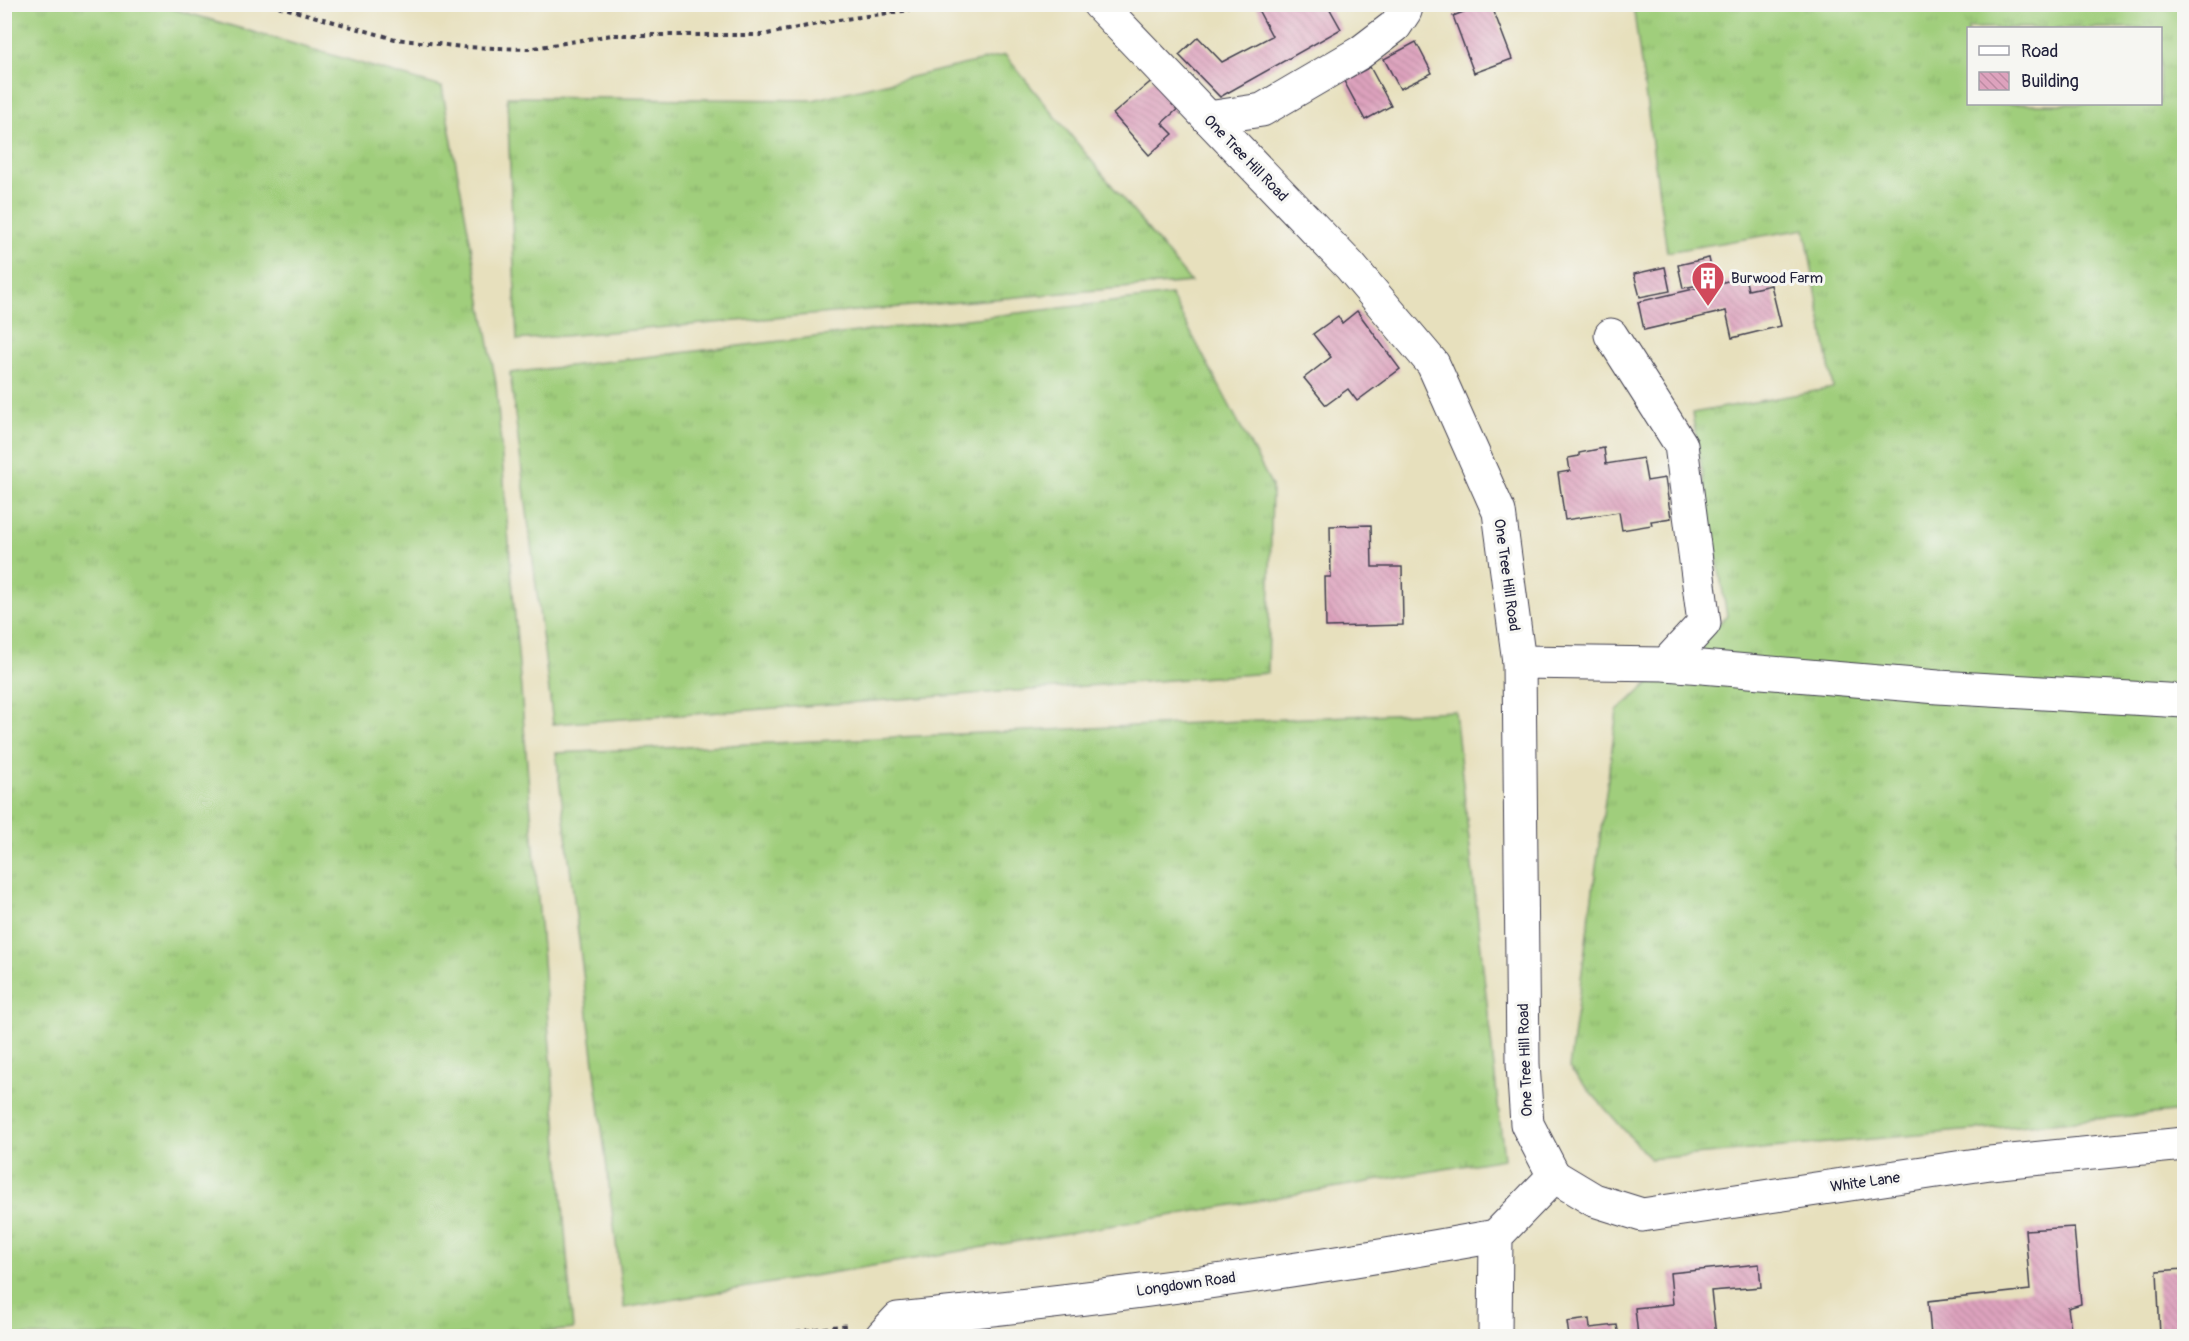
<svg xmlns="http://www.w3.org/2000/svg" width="2189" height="1341" font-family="Pangolin,sans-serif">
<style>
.grass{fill:url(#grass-tufts);stroke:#61785c;stroke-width:1.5;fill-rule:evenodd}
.building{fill:url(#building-back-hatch)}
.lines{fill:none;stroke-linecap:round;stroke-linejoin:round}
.minor-casing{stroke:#403e4e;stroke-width:35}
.path{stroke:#403e4e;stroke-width:4;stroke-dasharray:4.5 4.5;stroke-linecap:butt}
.minor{stroke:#fff;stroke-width:33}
.labels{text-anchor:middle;stroke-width:6;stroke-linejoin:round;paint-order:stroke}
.street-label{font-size:15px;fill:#22223b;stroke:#f6f6f2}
.poi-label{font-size:15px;fill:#22223b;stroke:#f6f6f2;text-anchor:start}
</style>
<defs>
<pattern id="grass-tufts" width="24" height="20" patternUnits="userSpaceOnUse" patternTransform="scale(1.5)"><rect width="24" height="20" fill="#a0ce7c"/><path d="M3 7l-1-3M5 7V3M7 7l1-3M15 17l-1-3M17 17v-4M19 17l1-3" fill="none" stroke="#8ab16c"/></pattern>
<pattern id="building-back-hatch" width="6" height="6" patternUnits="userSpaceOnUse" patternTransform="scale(1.5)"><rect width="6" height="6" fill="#dda2bd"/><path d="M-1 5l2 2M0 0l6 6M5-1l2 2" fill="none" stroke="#bd8ba3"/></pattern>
</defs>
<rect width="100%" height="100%" fill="#f6f6f2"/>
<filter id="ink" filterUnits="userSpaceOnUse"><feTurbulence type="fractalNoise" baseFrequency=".0167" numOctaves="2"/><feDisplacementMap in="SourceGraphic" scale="12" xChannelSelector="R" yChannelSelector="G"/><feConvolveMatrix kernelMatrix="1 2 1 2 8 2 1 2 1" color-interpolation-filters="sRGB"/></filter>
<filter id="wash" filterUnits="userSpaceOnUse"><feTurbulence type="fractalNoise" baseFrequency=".008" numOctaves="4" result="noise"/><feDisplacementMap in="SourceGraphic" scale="24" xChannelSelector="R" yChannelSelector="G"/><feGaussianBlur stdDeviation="1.35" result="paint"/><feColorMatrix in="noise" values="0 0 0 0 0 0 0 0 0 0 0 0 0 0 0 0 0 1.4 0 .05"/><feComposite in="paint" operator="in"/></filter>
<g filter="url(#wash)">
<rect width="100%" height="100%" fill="#e7e0bd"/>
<g class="grass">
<polygon points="5,4 160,5 442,87 496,383 573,1329 511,1336 5,1336"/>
<path d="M1633,5h551v1106l-534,48 -81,-91 48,-357 110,-95 -35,-203 141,-25 -28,-159 -138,23zM1968,28h192v76h-192z"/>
<polygon points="1005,55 1191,282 517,340 507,97 813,100"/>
<polygon points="1171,295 1272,486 1268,673 553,724 510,373"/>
<polygon points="1455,711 1504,1159 624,1308 556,753"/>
</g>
<g id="blocks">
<g class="building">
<polygon points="1255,4 1327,4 1341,29 1220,97 1179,55 1198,37 1222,62 1272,36"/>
<polygon points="1484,4 1491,4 1512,59 1474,73 1453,16"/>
<polygon points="1416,42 1432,73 1400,89 1384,59"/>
<polygon points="1370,67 1391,106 1365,120 1344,81"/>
<polygon points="1155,78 1180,107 1162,123 1173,134 1149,155 1113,114"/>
<polygon points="1709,258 1714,282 1683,288 1678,265"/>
<polygon points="1665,267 1670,291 1640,297 1634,274"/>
<polygon points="1745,277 1748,290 1771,285 1781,326 1732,338 1726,311 1644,330 1638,302"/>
<polygon points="1357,311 1400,369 1357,401 1348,389 1326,405 1304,378 1331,357 1313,334 1338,316 1342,323"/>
<polygon points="1604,448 1606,464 1643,458 1647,481 1665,478 1671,518 1651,521 1652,525 1622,530 1619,512 1565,520 1558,473 1570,471 1568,458 1579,456 1579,453"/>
<polygon points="1371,525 1372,567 1402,567 1403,625 1326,627 1325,577 1331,577 1330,526"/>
<polygon points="2074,1227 2081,1304 2068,1308 2072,1336 1931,1336 1928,1301 2030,1290 2025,1230"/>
<polygon points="1759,1264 1761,1287 1711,1291 1716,1336 1638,1336 1635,1308 1673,1304 1670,1273"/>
<polygon points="2184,1269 2184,1336 2160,1336 2157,1271"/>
<polygon points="1589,1319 1590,1328 1617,1325 1619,1336 1569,1336 1567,1322"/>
</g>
</g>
</g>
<g filter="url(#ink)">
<use href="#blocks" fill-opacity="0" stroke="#403e4e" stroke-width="1.5"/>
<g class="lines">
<defs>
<g id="minor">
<polyline points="1099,4 1350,266 1433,364 1499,512 1519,662 1523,1064 1527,1124 1554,1176"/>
<polyline points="1208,118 1262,110 1361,52 1395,26 1405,11 1407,4"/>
<polyline points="1519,662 1666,664 1704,623 1681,445 1611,335"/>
<polyline points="1666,664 1938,687 2184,701"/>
<polyline points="1554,1176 1594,1200 1642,1215 1990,1163 2184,1144"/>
<path d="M882,1336l16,-17c200,-20 400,-47 598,-83"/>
<polyline points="1495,1336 1496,1236 1554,1176"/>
</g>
</defs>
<use href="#minor" class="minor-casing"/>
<g class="path">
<polyline points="270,4 395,39 463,47 528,49 612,35 762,35 838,20 953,4"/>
<polyline points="761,1336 849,1325"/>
</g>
<use href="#minor" class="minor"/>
</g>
</g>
<defs>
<symbol id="building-pin" viewBox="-11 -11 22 30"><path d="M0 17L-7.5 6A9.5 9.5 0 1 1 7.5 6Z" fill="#d1495b" stroke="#f6f6f2"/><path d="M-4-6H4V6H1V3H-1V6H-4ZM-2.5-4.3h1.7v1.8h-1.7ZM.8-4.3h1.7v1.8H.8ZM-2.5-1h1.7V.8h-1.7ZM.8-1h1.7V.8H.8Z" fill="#fff"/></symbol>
</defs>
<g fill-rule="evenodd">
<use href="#building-pin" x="1689" y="259" width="38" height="52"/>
</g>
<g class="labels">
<g class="street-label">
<text transform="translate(1246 158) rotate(46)" y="5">One Tree Hill Road</text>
<text transform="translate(1507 575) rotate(82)" y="5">One Tree Hill Road</text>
<text transform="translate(1525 1060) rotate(-92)" y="5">One Tree Hill Road</text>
<text transform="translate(1865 1182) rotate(-8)" y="5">White Lane</text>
<text transform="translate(1186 1284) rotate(-8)" y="5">Longdown Road</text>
</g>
<g class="poi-label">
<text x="1731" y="283">Burwood Farm</text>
</g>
</g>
<rect width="2189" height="1341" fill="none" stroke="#f6f6f2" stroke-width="24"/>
<rect x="1967" y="27" width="195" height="78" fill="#f6f6f2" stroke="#a1a1a9" stroke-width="1.5"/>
<rect x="1979" y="46" width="30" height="9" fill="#ffffff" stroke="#a1a1a9" stroke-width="1.5"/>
<text x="2021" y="57" font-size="18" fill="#22223b">Road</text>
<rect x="1979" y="72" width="30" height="18" fill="url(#building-back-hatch)" stroke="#a1a1a9" stroke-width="1.5"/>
<text x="2021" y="87" font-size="18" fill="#22223b">Building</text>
</svg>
